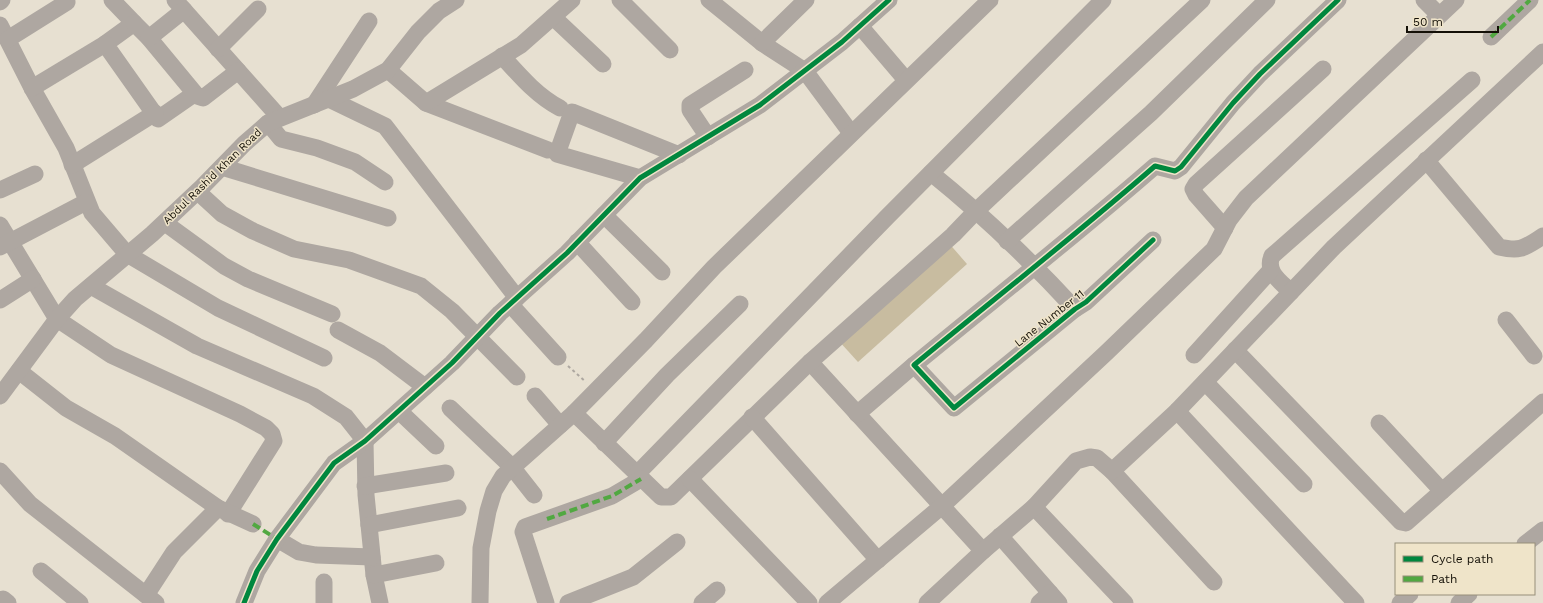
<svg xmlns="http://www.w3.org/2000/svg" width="1543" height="603" font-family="'Work Sans',sans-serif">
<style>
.forest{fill:#c8bca0}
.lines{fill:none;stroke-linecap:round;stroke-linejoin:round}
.path{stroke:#ada7a0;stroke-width:2;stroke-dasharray:3 3;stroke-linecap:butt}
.minor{stroke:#aea7a1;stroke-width:17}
.quiet{stroke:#51a841;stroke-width:4;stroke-dasharray:8 4;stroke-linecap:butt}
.cycleway-casing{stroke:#efe4c9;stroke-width:8}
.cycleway{stroke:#00873e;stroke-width:5}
.labels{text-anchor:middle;stroke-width:3;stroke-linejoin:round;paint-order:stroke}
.street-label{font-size:11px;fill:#141007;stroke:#efe4c9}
</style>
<rect width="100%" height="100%" fill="#e7e0d1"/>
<polygon class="forest" points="947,241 967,264 858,362 838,340"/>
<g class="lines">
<polyline class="path" points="568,366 586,382"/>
<g class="minor">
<polyline points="112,0 134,23 105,44 158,119 194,94"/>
<polyline points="175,0 280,118"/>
<polyline points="620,0 670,50"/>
<polyline points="709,0 762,43 805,71 851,133"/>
<polyline points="1424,0 1439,15"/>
<polyline points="0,2 2,0"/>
<polyline points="553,17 603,64"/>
<polyline points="134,23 149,38 197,96 203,98 238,71"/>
<polyline points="0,25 32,88 66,148 92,213 127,254 218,308 324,358"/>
<polyline points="860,26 906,80"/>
<polyline points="1491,37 1530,0"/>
<polyline points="149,38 184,10"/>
<polyline points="8,39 67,2"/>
<polyline points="762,43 806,0"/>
<polyline points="218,49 258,9"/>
<path d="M502,56c18,20 35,40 58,52"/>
<polyline points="388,70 426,103 548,150"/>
<polyline points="32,88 105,44"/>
<polyline points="329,99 385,126 517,298"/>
<polyline points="426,103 521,45 572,0"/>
<polyline points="314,105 369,21"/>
<polyline points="268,123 281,139 317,148 355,162 385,182"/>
<polyline points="708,137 690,110 690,105 745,70"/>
<path d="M1426,160l73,87c22,5 25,1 44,-11"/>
<polyline points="72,165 155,113"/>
<polyline points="222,167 388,218"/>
<path d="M931,173c52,42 99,87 144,136"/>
<polyline points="640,178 557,154 572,112 679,155"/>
<polyline points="0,190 35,174"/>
<polyline points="198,192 222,214 253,231 294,249 349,260 421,286 452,311 517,377"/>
<polyline points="604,215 662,272"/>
<polyline points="165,223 224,266 248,279 332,314"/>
<polyline points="0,225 57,319 111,355 240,414 266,428 272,434 274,441 228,514"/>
<polyline points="1225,228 1196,195 1193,189 1196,184 1323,69"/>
<path d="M1153,240l-67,62 -11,7 -121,99 -40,-43c80,-66 162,-130 241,-199l20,5 6,-4 52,-64 27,-29 78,-74"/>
<polyline points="1007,241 1151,113 1267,0"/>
<polyline points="577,242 632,302"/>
<polyline points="0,247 86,202"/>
<polyline points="91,286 197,346 313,396 346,417 365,441 366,495 374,575 380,603"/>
<path d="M1291,292c-10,-10 -26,-20 -19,-36l200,-176"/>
<polyline points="0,300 33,279"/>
<polyline points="510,304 558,357"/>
<polyline points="1506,320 1534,356"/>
<polyline points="338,330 380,353 425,387"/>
<polyline points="1235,350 1401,522 1406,523 1543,402"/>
<polyline points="1194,355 1270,271"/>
<polyline points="810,362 983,551"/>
<polyline points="19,371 66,408 115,436 218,508 253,524"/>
<polyline points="1205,382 1304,484"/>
<polyline points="0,396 57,319 75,299 152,234 202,187 244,144 268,123 353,89 388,70 418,32 439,11 456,0"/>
<polyline points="535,396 560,425"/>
<polyline points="450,408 512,467 534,495"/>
<polyline points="399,411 436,446"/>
<polyline points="1177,411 1356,603"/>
<polyline points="574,413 661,497 671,497 810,362 953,235 977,210 1202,0"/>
<polyline points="857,414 914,365"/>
<polyline points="752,417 878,560"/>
<polyline points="1379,423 1442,491"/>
<polyline points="604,443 667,375 740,304"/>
<polyline points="0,471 30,504 156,603"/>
<polyline points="1112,471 1214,582"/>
<polyline points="637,474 888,216 1103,0"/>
<polyline points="690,479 809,603"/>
<polyline points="365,486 446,473"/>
<polyline points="1034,507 1125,603"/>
<polyline points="369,525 458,508"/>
<polyline points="1000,536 1059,603"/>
<polyline points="277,539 299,552 316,555 372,557"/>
<polyline points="1525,544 1543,530"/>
<polyline points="41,571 80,603"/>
<polyline points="374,575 436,563"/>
<polyline points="146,595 174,552 218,508"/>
<polyline points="0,600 3,599 8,603"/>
<polyline points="244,603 257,571 277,539 334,463 365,441 452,363 500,313 567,253 640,178 760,105 842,42 889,0"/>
<polyline points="324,603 324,582"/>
<polyline points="480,603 481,548 488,511 494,491 503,476 574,413 646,340 714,267 990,0"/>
<polyline points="546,603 523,532 525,527 612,496 641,479"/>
<polyline points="568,603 633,577 677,542"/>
<polyline points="702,603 717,590"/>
<polyline points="827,603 942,506 1106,353 1214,249 1229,220 1246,198 1456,0"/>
<polyline points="927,603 983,551 1034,507 1076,461 1090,457 1097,458 1112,471 1177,411 1334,247 1543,52"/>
<polyline points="1039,603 1050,593"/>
<polyline points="1400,603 1410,594"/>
<polyline points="1459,603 1469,594"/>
</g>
<g class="quiet">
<polyline points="1491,37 1530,0"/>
<polyline points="547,519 612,496 641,479"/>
<polyline points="253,524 277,539"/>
</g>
<defs>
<g id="cycleway">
<path d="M1153,240l-67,62 -11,7 -121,99 -40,-43c80,-66 162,-130 241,-199l20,5 6,-4 52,-64 27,-29 78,-74"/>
<polyline points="244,603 257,571 277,539 334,463 365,441 452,363 500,313 567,253 640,178 760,105 842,42 889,0"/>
</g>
</defs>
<use href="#cycleway" class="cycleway-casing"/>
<use href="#cycleway" class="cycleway"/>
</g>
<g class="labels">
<g class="street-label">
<text transform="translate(212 176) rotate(-44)" y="4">Abdul Rashid Khan Road</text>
<text transform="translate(1049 318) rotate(-38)" y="4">Lane Number 11</text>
</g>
</g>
<rect x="1395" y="543" width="140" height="52" fill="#efe4c9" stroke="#978f7b"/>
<rect x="1403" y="556" width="20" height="6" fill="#00873e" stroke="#978f7b"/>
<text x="1431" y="563" font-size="12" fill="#141007">Cycle path</text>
<rect x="1403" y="576" width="20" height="6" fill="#51a841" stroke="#978f7b"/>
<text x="1431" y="583" font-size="12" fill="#141007">Path</text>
<path d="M1407 26v6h91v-6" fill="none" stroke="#141007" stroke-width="2"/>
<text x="1413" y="26" font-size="12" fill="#141007" stroke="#efe4c9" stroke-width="3" paint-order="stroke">50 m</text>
</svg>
